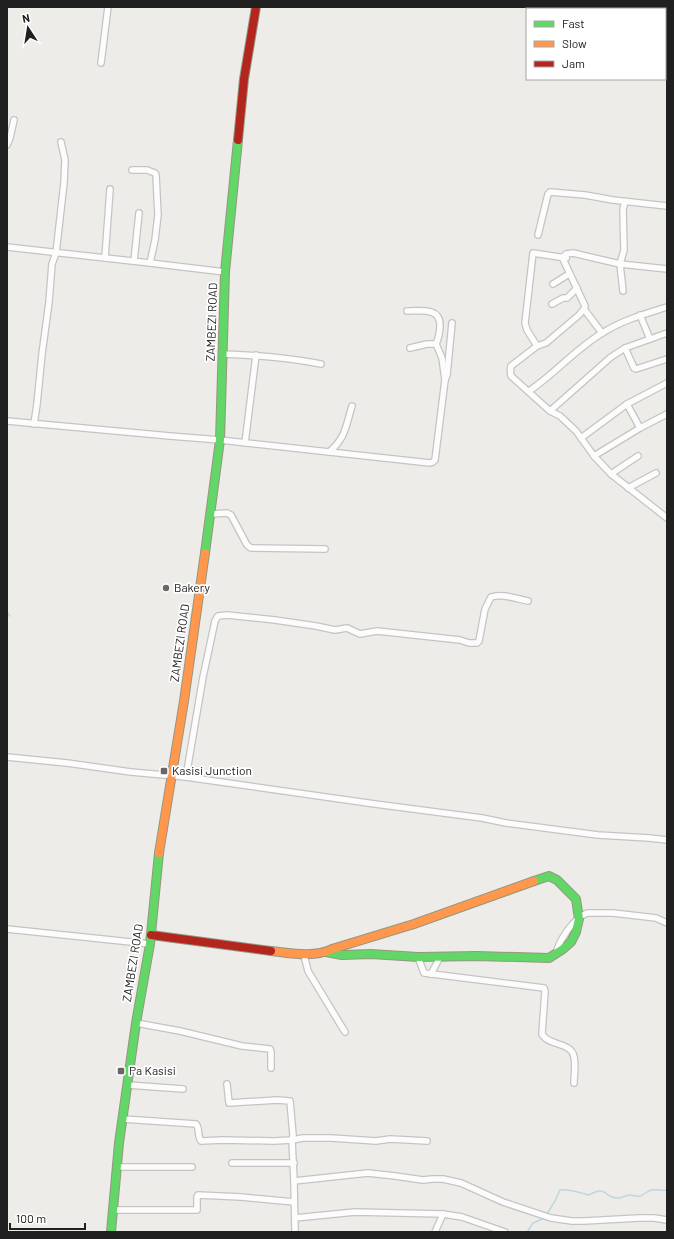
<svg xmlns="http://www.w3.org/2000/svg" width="674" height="1239" font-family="Barlow,sans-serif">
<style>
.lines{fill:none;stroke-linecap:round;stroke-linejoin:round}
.stream{stroke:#bed7df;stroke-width:1.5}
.street-casing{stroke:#c5c4c3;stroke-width:8}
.fast-casing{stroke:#959782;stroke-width:10}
.slow-casing{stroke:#959782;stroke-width:10}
.jam-casing{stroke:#959782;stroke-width:10}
.street{stroke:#fcfcfc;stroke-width:5.5}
.fast{stroke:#63d668;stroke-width:8}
.slow{stroke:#ff974d;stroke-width:8}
.jam{stroke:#b3261e;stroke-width:8}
.poi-dot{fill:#686766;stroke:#fff;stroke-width:1.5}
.labels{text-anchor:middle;stroke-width:3.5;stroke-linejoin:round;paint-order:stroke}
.street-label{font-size:12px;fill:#202020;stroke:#fff}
.poi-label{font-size:12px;fill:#202020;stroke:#fff;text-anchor:start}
</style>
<rect width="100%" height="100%" fill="#eeece9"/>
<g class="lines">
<g class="stream">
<polyline points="7,612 10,616"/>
<path d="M547,1214l8,-13 5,-11c7,-1 22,3 29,5 19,-11 15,4 29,3 4,0 8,-3 12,-3 3,0 6,2 10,1 4,-1 7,-5 11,-6 5,-1 11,1 16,0"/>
<polyline points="527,1232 533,1223 545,1218"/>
</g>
<defs>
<g id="street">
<polyline points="101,63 108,7"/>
<polyline points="7,145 10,138 14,120"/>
<polyline points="132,170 147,170 155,173 156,175 158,215 155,240 150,263"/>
<polyline points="538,235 548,194 550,192 585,195 613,200 667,206"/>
<polyline points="7,247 150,263 225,272"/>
<polyline points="105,258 110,189"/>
<polyline points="134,261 139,213"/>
<polyline points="553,284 569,274"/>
<polyline points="623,291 620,264 624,250 623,209 625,202"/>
<polyline points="552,304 563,298 567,298 577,288"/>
<path d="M584,309l-5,6 -33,28 -9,3 -26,20c-1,4 -1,6 0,10l39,35 10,5 16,15 18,25 17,18 56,44"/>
<path d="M407,311c12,0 33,-4 33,14 0,7 -1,12 -4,19l6,14 3,22"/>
<polyline points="640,315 650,339"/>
<polyline points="602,333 584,309 585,306 563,259 566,258 564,256 566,254 573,253 620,264 667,269"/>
<polyline points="537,346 527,330 525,323 533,253 566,258"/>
<polyline points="410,348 427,344 436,344"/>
<polyline points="625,348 634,368 636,369 667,359"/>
<path d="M222,354c34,1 67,4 99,10"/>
<path d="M529,391c26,-17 47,-43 75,-59 19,-12 41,-18 63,-25"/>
<polyline points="627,404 640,428"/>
<polyline points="550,411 611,357 625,348 667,333"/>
<polyline points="7,421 170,436 220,440 430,463 433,462 435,460 445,380 447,375 452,323"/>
<polyline points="34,424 37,404 42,354 49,302 52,264 56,253 64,183 65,160 61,142"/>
<polyline points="581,438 627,404 667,383"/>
<polyline points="245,443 256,355"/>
<path d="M329,452c17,-14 17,-27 23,-46"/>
<polyline points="594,456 640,428 667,414"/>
<polyline points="611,474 638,456"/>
<polyline points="628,488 656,473"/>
<polyline points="211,514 227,513 231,515 247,545 251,548 325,549"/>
<polyline points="7,757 67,763 131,772 186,777 375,804 482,818 506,823 598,835 649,838 667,840"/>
<path d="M186,777l17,-100 12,-56 3,-5 9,-1 48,5 41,6 19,4 12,-2 13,6 17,-3 83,9 9,3h8l2,-2 6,-32 6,-12c11,-4 26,2 37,4"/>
<polyline points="7,929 150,944"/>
<path d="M556,953c4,-14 17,-34 31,-40h26l43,5 11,5"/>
<polyline points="304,955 308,971 345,1032"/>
<path d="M418,957l6,16 120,15 1,3 -3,43c6,12 30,8 32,23 2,8 0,18 0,26"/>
<polyline points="431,974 440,957"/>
<polyline points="136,1023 180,1031 242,1046 270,1049 271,1052 271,1068"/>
<polyline points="227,1084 229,1103 277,1100 290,1101 293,1135 292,1140 294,1181 295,1232"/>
<polyline points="128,1085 183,1089"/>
<path d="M123,1119l73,5c4,4 1,12 5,17l22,-1 51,1 18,-1 11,-2h28l45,3 14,-2 37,2"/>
<polyline points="232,1163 294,1163"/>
<polyline points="117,1167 192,1167"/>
<polyline points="294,1181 368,1173 395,1176 423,1180 432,1179 443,1179 461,1183 503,1202 551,1218 572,1221 584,1221 639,1218 654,1218 667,1220"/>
<polyline points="113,1210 197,1210 197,1197 198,1195 241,1197 294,1202"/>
<polyline points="295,1218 355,1212 443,1214 462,1217 505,1232"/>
<polyline points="435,1232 443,1214"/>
</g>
<g id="fast">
<polyline points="205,553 220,440 225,272 238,140"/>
<polyline points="326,952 342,955 371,954 418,957 477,956 549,958 563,949 571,942 576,932 579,919 576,899 557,880 549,876 534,881"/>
<polyline points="111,1232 119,1143 136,1023 150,944 159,853"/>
</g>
<g id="slow">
<polyline points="159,853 184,701 205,553"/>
<path d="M271,951c20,2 42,7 61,-2l82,-25 120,-43"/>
</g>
<g id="jam">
<polyline points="238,140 244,79 256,7"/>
<polyline points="151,935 271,951"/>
</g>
</defs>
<use href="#street" class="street-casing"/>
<use href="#fast" class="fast-casing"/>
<use href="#slow" class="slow-casing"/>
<use href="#jam" class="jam-casing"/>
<use href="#street" class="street"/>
<use href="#fast" class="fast"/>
<use href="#slow" class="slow"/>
<use href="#jam" class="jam"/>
</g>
<g class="poi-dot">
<circle cx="166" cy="588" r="4"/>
<rect x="160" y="767" width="8" height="8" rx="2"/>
<rect x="117" y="1067" width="8" height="8" rx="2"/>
</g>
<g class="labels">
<g class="street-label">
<text transform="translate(212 322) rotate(-88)" y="4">ZAMBEZI ROAD</text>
<text transform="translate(180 643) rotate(-82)" y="4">ZAMBEZI ROAD</text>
<text transform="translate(133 963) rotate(-81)" y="4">ZAMBEZI ROAD</text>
</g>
<g class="poi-label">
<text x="174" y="592">Bakery</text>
<text x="172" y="775">Kasisi Junction</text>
<text x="129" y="1075">Pa Kasisi</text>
</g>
</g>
<rect width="674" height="1239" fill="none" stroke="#202020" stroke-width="16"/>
<rect x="526" y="8" width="140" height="72" fill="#ffffff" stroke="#a6a6a6"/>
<rect x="534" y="21" width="20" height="6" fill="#63d668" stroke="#a6a6a6"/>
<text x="562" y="28" font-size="12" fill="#202020">Fast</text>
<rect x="534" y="41" width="20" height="6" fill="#ff974d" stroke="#a6a6a6"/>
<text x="562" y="48" font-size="12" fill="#202020">Slow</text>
<rect x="534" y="61" width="20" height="6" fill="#b3261e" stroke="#a6a6a6"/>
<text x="562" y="68" font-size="12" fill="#202020">Jam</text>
<g transform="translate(28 28) rotate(348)" stroke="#ffffff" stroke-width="3" paint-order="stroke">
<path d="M0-3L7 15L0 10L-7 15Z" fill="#202020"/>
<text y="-6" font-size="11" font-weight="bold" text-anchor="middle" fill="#202020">N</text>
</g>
<path d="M10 1223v6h75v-6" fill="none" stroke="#202020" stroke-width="2"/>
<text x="16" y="1223" font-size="12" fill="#202020" stroke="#ffffff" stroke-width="3" paint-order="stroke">100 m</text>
</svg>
